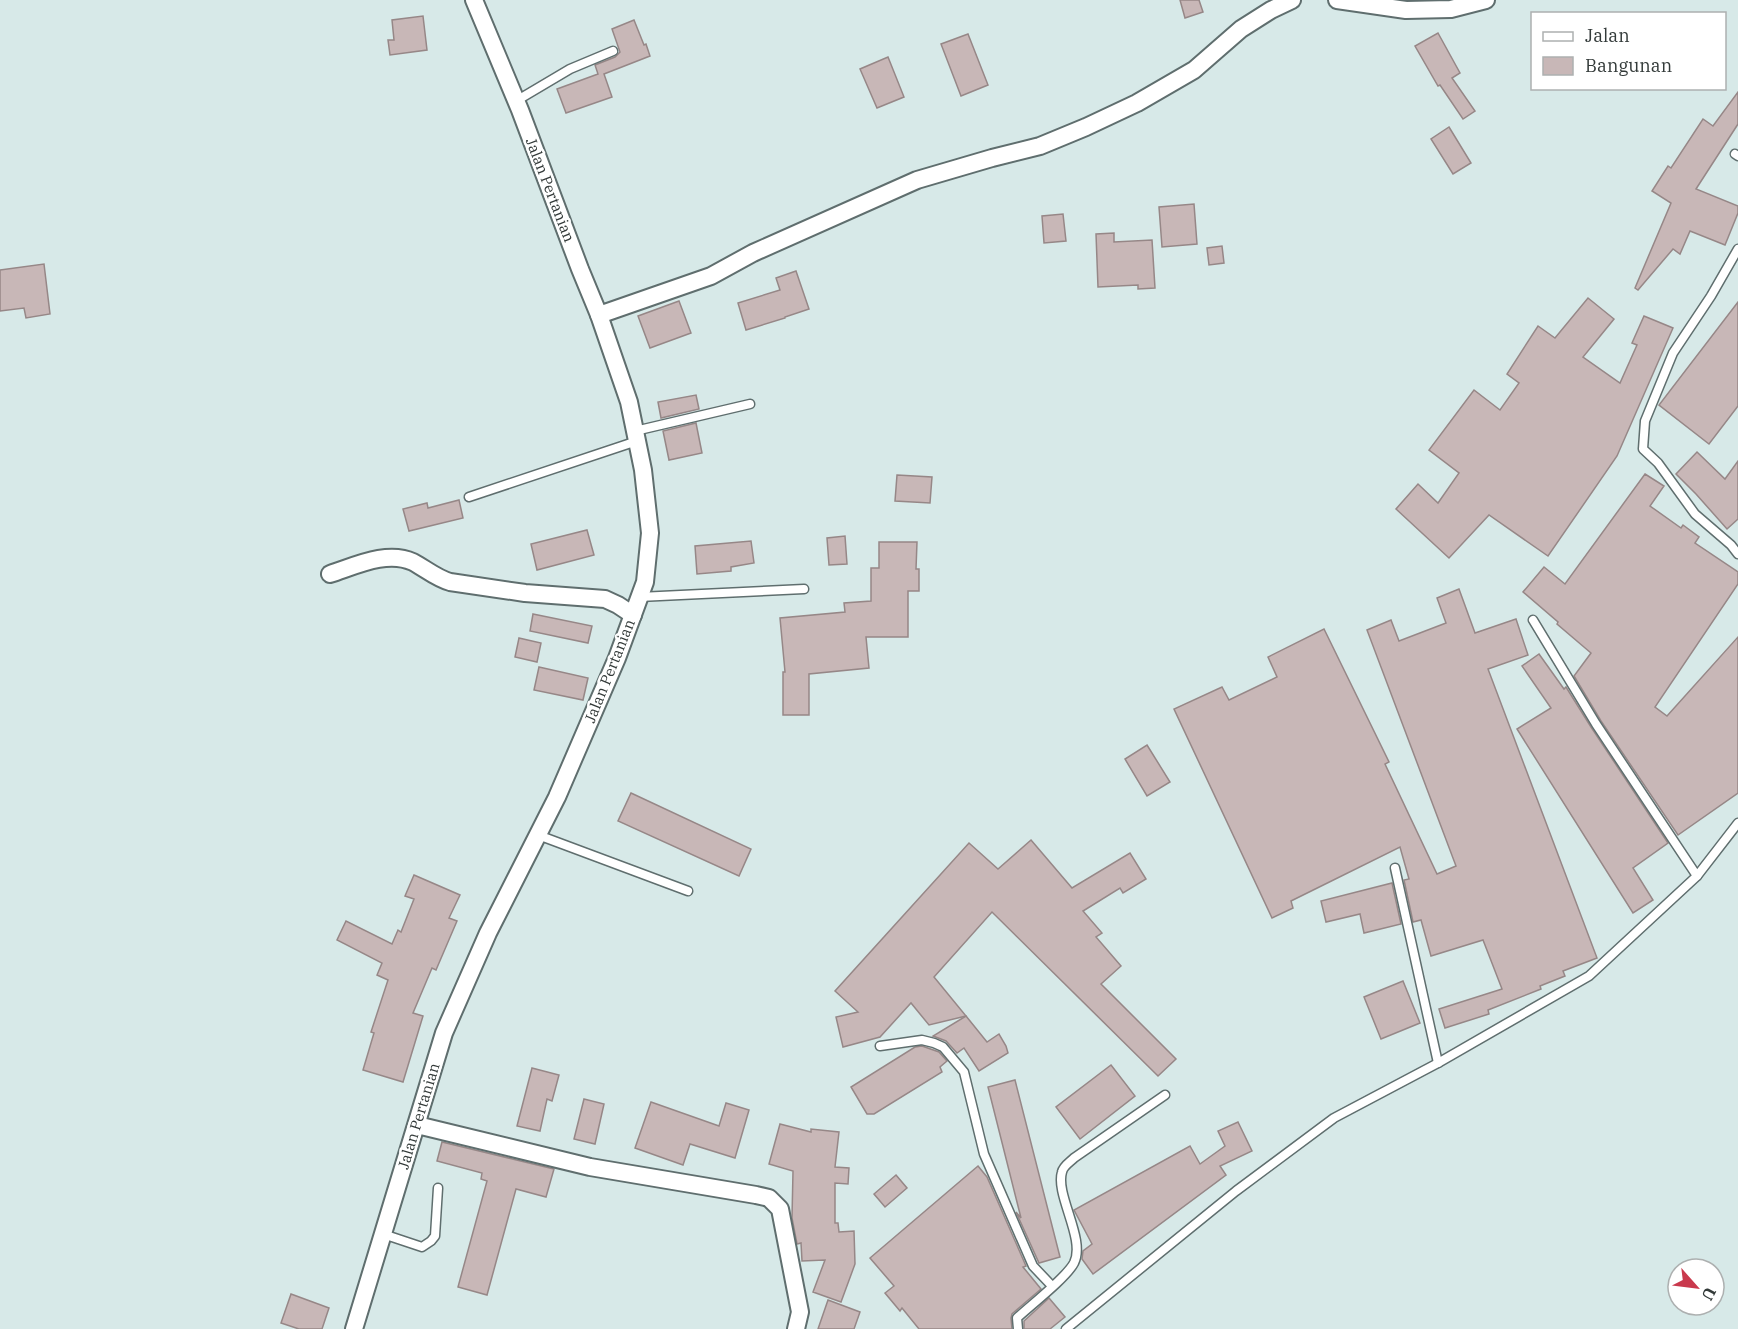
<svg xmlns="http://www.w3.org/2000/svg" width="1738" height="1329" font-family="'IBM Plex Serif',serif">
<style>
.building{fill:#c8b7b7;stroke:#968787;stroke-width:1.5}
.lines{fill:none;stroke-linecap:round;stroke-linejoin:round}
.service-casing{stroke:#5f6e6e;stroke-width:11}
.minor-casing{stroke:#5f6e6e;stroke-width:20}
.service{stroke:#fff;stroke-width:8}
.minor{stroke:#fff;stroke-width:16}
.labels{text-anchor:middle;stroke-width:5;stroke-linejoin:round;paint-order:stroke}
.street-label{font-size:15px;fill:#333a39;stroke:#fff}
</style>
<rect width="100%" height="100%" fill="#d7e9e8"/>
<g class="building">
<polygon points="1180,0 1199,0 1203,12 1185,18"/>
<polygon points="423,16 427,50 390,55 388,40 394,40 392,20"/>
<polygon points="634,20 644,45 646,44 650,56 604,74 612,97 566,113 557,89 598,74 595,65 615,57 620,52 612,29"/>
<polygon points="1438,33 1460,73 1452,78 1475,111 1463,119 1440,85 1438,86 1415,46"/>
<polygon points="968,34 988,85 961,96 941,44"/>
<polygon points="888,57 904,97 877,108 860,69"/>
<polygon points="1738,92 1738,124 1696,189 1738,206 1738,213 1725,245 1690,231 1680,254 1673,249 1638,290 1635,288 1671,203 1652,191 1668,166 1671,168 1703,119 1713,126"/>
<polygon points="1449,127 1471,163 1453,174 1431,139"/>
<polygon points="1194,204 1197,244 1162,247 1159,207"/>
<polygon points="1063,214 1066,241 1044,243 1042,216"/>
<polygon points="1114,233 1114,242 1152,240 1155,288 1138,289 1138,285 1098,287 1096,234"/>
<polygon points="1222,246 1224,263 1209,265 1207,248"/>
<polygon points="44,264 50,314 26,318 24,308 0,311 0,270"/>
<polygon points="796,271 809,309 785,317 785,318 746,330 738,303 780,290 776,278"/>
<polygon points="1588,298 1614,319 1583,357 1620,383 1637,345 1632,343 1644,316 1673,328 1617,456 1548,556 1489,515 1449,558 1396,509 1418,484 1438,503 1459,473 1429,450 1474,390 1500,410 1519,383 1507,374 1538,326 1555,338"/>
<polygon points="679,301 691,333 650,348 638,316"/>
<polygon points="1738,302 1738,406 1709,444 1659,405"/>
<polygon points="696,395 699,409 661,418 658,402"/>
<polygon points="696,423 702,453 669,460 663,431"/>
<polygon points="1697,452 1725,479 1738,461 1738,519 1727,529 1696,494 1676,474"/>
<polygon points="1645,474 1664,486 1650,506 1681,528 1683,525 1699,537 1695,543 1738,572 1738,584 1655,707 1667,716 1738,637 1738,793 1678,835 1601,721 1574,676 1591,653 1557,624 1558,622 1523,592 1544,567 1565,584"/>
<polygon points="897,475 932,477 930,503 895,501"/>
<polygon points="459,500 463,518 409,531 403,509 427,503 428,508"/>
<polygon points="587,530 594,555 537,570 531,544"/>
<polygon points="845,536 847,564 829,565 827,538"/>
<polygon points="751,541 754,563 731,567 731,571 697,574 695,546"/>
<polygon points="879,542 917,542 916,569 919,569 919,591 908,591 908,637 866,637 869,668 809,674 809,715 783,715 783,672 785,672 780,618 845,612 844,603 871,601 871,568 879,568"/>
<polygon points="1459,589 1475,633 1516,619 1528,655 1488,669 1597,958 1563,971 1565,976 1540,986 1541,989 1488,1010 1489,1014 1445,1028 1439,1009 1502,989 1483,940 1431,956 1421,920 1413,922 1404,880 1409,879 1400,847 1291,901 1293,908 1272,918 1174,709 1222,687 1229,700 1277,677 1268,657 1324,629 1389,762 1385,764 1437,874 1456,866 1367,630 1391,620 1399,641 1446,623 1437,598"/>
<polygon points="533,614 592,626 588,643 530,631"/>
<polygon points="519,638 541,643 537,662 515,657"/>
<polygon points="1539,654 1564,689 1566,687 1591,727 1668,843 1633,868 1653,900 1633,913 1517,729 1551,708 1522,666"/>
<polygon points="539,667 588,678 583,700 534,690"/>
<polygon points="1147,745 1170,782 1147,796 1125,759"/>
<polygon points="631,793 751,849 739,876 618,821"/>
<polygon points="1031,840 1072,888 1130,853 1146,879 1123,893 1120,888 1083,911 1102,933 1096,937 1121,966 1101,984 1176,1059 1158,1076 992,912 934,977 966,1016 929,1025 911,1003 880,1037 843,1047 836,1017 858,1012 835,991 969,843 998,869"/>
<polygon points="414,875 460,895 449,918 457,921 436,970 432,968 413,1013 423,1016 403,1082 363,1070 374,1033 371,1032 388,980 377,975 382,963 337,940 346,921 392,944 398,930 401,932 414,899 405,896"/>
<polygon points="1392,883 1401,924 1364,933 1360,914 1326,922 1321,901"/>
<polygon points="1403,981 1420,1023 1381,1039 1364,997"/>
<polygon points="966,1016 987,1042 999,1034 1006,1046 1008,1053 979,1071 964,1048 957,1053 946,1041 933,1036"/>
<polygon points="922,1046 939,1052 947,1061 940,1067 942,1072 874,1114 867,1114 851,1087 915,1047"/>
<polygon points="1111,1065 1135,1096 1080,1139 1056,1107"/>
<polygon points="532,1068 559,1075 552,1101 547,1099 540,1131 517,1126"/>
<polygon points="1015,1080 1060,1257 1039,1263 1016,1212 1021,1218 988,1087"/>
<polygon points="584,1099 604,1104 595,1144 574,1139"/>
<polygon points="651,1102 719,1126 726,1103 749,1110 735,1158 690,1144 683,1165 635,1148"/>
<polygon points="1238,1122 1252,1151 1220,1166 1226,1175 1093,1274 1082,1259 1083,1251 1092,1244 1074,1210 1190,1146 1200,1164 1225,1146 1218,1131"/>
<polygon points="780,1124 811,1132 811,1129 839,1132 835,1167 849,1168 848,1184 835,1183 835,1223 838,1223 839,1232 854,1231 855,1264 841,1302 813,1292 825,1260 802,1261 801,1243 797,1244 792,1218 793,1171 769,1164"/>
<polygon points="442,1142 554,1169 546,1197 516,1189 487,1295 458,1287 487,1181 481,1179 482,1173 437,1161"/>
<polygon points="978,1166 987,1177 1026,1266 1023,1267 1041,1289 1012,1314 1011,1318 1012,1329 919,1329 902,1308 900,1311 885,1293 894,1286 870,1258"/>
<polygon points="896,1175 907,1188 885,1207 874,1194"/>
<polygon points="291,1294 329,1308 322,1329 299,1329 281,1323"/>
<polygon points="1049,1298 1065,1317 1050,1329 1024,1329 1024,1321"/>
<polygon points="828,1300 860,1312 854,1329 818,1329"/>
</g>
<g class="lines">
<defs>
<g id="service">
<polyline points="516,101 570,69 613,51"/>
<polyline points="1735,154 1738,156"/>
<polyline points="1738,249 1711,296 1673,353 1645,421 1643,449 1658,463 1695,514 1731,545 1738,554"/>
<polyline points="635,431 750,404"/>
<polyline points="469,497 637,441"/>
<polyline points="639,597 804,589"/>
<polyline points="1533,620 1596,724 1697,876"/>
<polyline points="538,835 688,891"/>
<polyline points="1395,868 1438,1063"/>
<polyline points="880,1046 922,1040 934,1043 943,1047 964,1072 984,1154 1033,1266 1052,1286"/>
<polyline points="383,1234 422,1247 431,1241 435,1236 438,1188"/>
<path d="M1018,1329l-1,-11c14,-13 49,-40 57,-55 12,-24 -19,-68 -12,-91 1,-6 8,-10 12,-14l91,-63"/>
<polyline points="1066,1329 1236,1191 1334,1118 1438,1063 1589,976 1697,876 1738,823"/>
</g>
<g id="minor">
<polyline points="1337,0 1406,10 1451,9 1486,0"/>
<polyline points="599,315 711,276 753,253 917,180 992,158 1040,146 1086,127 1137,103 1194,70 1241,29 1271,10 1292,0"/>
<path d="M330,574c25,-8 57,-24 83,-12 13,7 23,16 37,20l75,11 80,6 13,6 15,10"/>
<polyline points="417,1125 590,1167 756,1195 769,1198 780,1209 800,1312 796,1329"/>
<polyline points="354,1329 444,1033 488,933 557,797 617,658 645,582 650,533 643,470 629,402 599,315 580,269 520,110 474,0"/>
</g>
</defs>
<use href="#service" class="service-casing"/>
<use href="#minor" class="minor-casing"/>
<use href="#service" class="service"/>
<use href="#minor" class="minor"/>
</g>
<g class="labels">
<g class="street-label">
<text transform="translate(550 190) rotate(69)" y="5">Jalan Pertanian</text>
<text transform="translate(610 671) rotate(-68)" y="5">Jalan Pertanian</text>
<text transform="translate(419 1116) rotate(-73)" y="5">Jalan Pertanian</text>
</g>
</g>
<rect x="1531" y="12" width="195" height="78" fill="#ffffff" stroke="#adb0b0" stroke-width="1.5"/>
<rect x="1543" y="32" width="30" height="9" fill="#ffffff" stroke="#adb0b0" stroke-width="1.5"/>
<text x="1585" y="42" font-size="18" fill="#333a39">Jalan</text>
<rect x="1543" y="57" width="30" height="18" fill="#c8b7b7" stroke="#adb0b0" stroke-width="1.5"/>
<text x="1585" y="72" font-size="18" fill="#333a39">Bangunan</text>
<g transform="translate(1696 1287) rotate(118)"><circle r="28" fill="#ffffff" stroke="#adb0b0" stroke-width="1.5"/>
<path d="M0-4.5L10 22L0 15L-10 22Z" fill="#c9394d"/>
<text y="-9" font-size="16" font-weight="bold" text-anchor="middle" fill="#333a39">U</text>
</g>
</svg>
